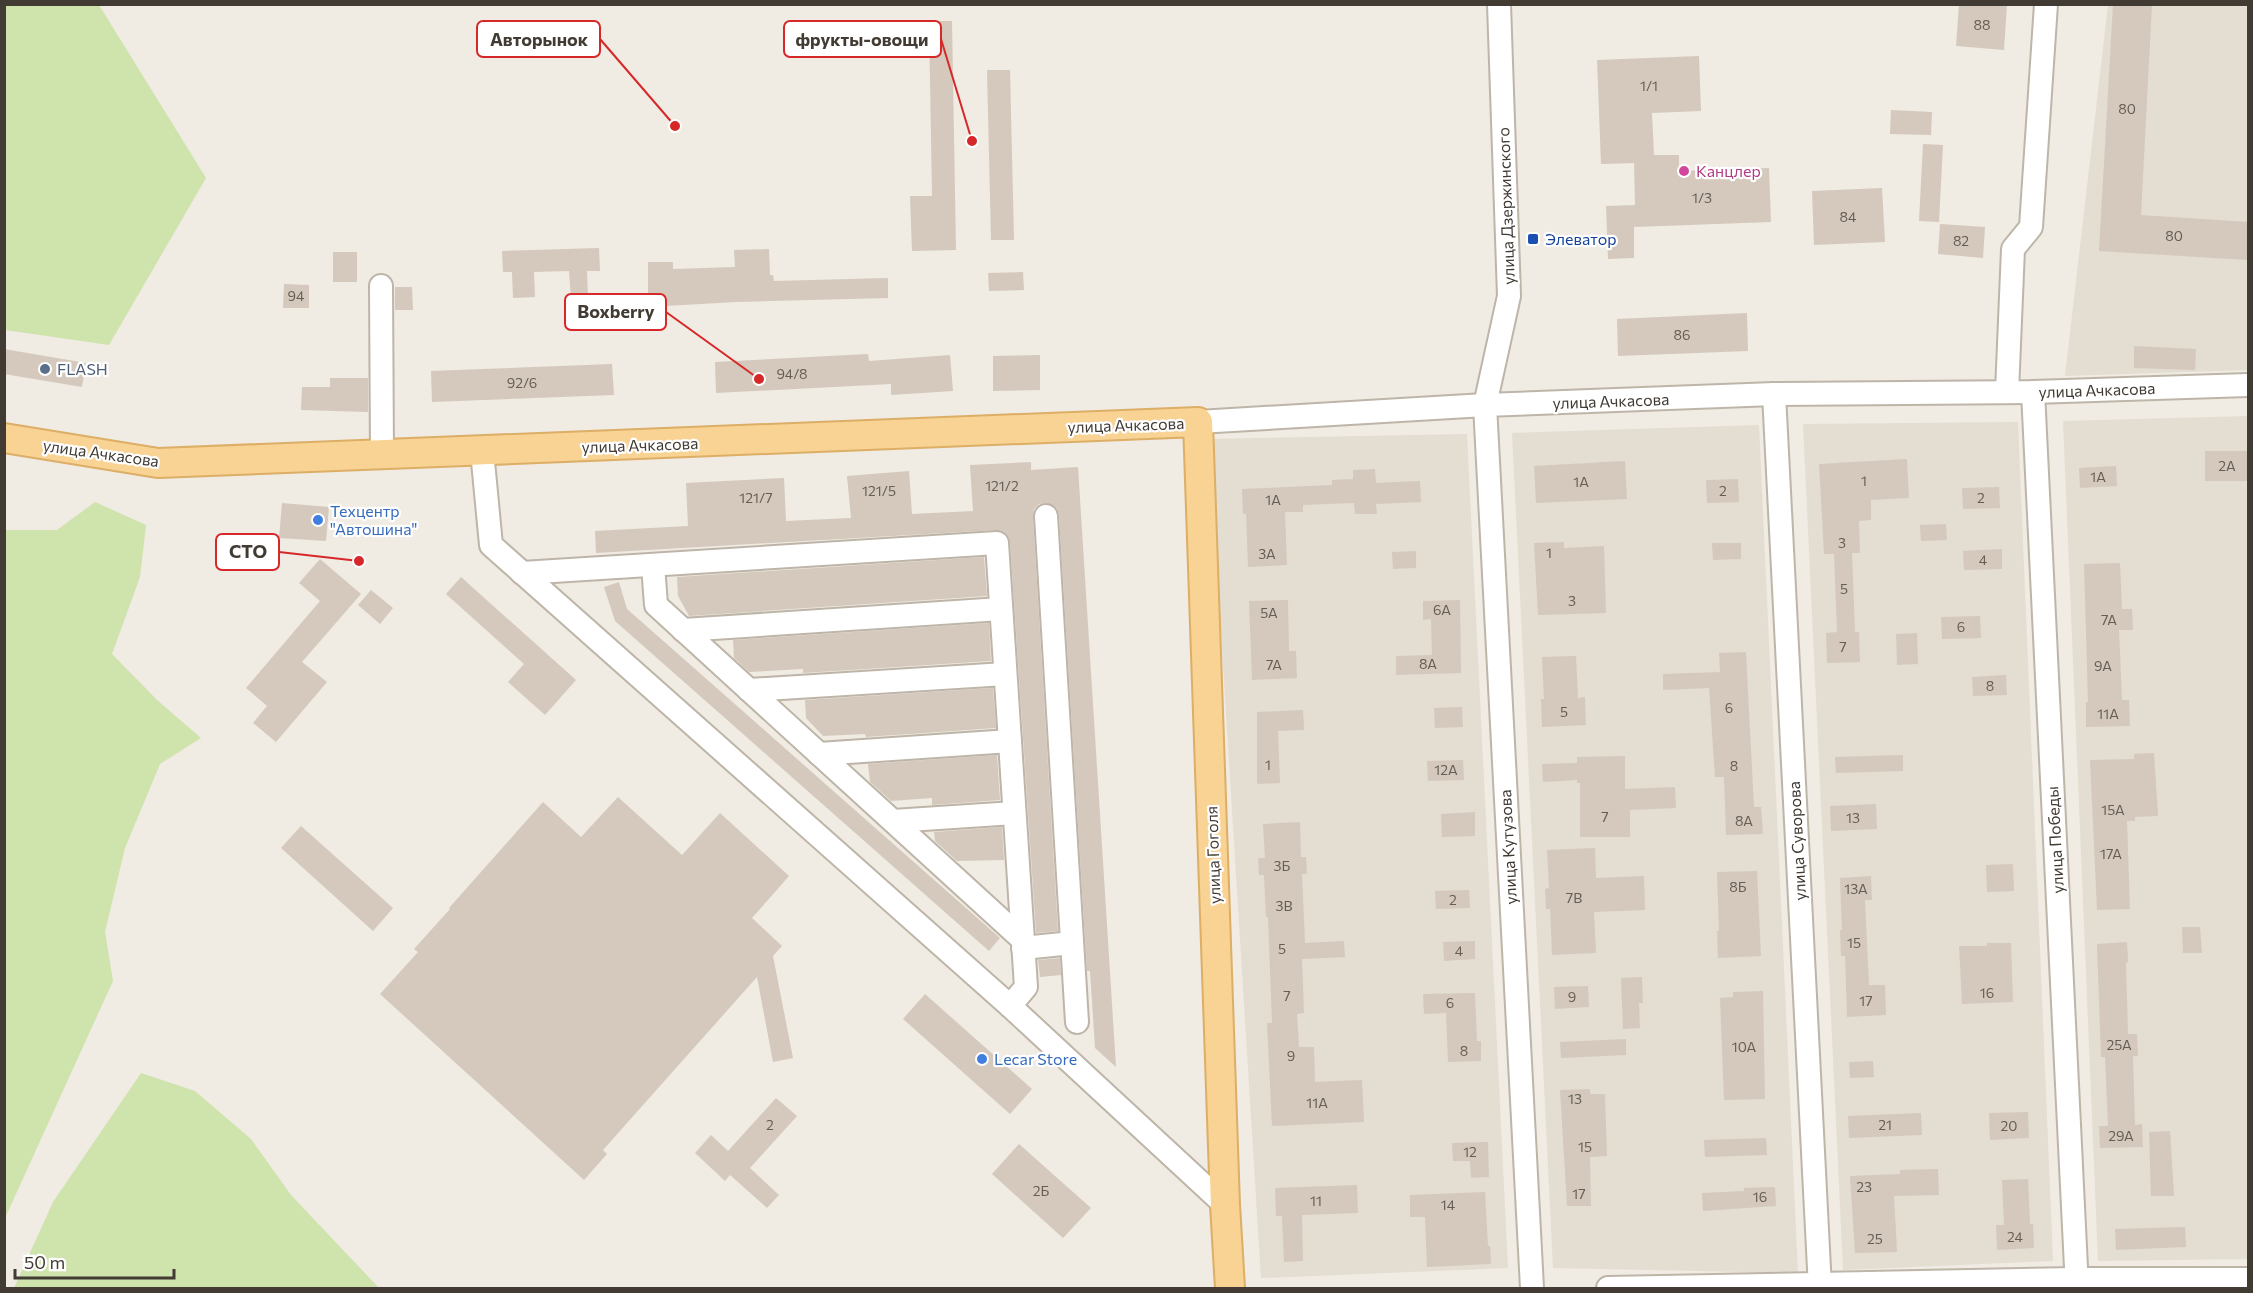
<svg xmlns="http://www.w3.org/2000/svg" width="2253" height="1293" font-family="Commissioner,sans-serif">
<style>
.residential{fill:#e4ddd1}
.green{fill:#cfe3ad}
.building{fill:#d4c9bc}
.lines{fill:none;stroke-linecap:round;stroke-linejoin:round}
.minor-casing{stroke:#beb5a9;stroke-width:26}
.major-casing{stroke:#dcae66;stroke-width:32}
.minor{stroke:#fff;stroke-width:22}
.major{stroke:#f8d394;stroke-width:28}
.hotel-dot{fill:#d1479c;stroke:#fff;stroke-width:2}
.transit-dot{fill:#1a4fb4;stroke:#fff;stroke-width:2}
.service-dot{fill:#5c6f8a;stroke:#fff;stroke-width:2}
.shop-dot{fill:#3f7fe0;stroke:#fff;stroke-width:2}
.labels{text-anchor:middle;stroke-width:4.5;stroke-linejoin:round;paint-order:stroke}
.number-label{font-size:14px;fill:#665e56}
.hotel-label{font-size:16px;fill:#b23c85;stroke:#fff;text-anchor:start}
.street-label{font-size:16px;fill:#423b34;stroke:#fff}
.transit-label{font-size:16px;fill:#164399;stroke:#fff;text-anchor:start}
.service-label{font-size:16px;fill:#4e5e75;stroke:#fff;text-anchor:start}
.shop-label{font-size:16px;fill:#366cbe;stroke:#fff;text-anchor:start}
.leader{fill:none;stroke:#d62828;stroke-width:2}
.callout-dot{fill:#d62828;stroke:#fff;stroke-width:2}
.callout{fill:#fff;stroke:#d62828;stroke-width:2}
.callout-label{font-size:18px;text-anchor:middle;font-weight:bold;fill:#423b34}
</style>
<rect width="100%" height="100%" fill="#f0ebe3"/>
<g class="residential">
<polygon points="2108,5 2248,5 2248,370 2065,376"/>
<polygon points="2248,416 2248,1259 2098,1261 2063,421"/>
<polygon points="2018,422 2053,1261 1843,1270 1803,424"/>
<polygon points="1759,425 1798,1273 1553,1268 1512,433"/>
<polygon points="1467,434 1508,1268 1261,1278 1209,439"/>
</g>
<g class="green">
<polygon points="5,4 99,5 206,178 109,345 5,330"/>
<polygon points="95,502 146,525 140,577 112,654 157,700 201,738 160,764 125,848 105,932 113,981 5,1218 5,530 57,530"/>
<polygon points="141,1073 195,1091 251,1139 291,1195 379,1288 14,1288 53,1202"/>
</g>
<g class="building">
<polygon points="1959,4 2007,4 2004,50 1956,46"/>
<polygon points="2113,4 2152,4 2141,215 2248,222 2248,260 2099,251"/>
<polygon points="929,21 952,21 956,250 912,251 910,196 932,196"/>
<polygon points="1699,56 1701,111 1652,113 1654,155 1679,155 1679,171 1769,168 1771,222 1634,227 1634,258 1608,259 1606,206 1635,205 1634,163 1601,164 1597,60"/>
<polygon points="987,70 1010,70 1014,240 991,240"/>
<polygon points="1891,110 1932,112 1931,135 1890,134"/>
<polygon points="1923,144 1943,145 1939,222 1919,221"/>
<polygon points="1882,188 1885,242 1814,245 1812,191"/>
<polygon points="1940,224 1985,227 1983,258 1938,254"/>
<polygon points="599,248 600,271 587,271 588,298 571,299 569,271 534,272 535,297 513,298 512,272 503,272 502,251"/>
<polygon points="769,249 770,275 773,275 774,281 888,278 888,298 736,302 648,307 648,262 673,262 673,269 735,267 734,250"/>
<rect x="333" y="252" width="24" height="30"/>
<polygon points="1023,272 1024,290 989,291 988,273"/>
<polygon points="284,284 309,285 309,308 283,308"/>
<polygon points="395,287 412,287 413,310 395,310"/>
<polygon points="1747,313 1748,351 1618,356 1617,319"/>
<polygon points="2134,346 2196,349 2195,370 2134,368"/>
<polygon points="4,349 86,363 82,387 4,374"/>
<polygon points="868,354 869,361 950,355 953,391 891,395 891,384 716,393 715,362"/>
<polygon points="1040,355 1040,390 993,391 993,356"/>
<polygon points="612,364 614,395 432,402 431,371"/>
<polygon points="330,378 368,378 368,412 301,410 302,387 330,387"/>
<rect x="2205" y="451" width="43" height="30"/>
<polygon points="1907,459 1909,498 1871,500 1871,520 1859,521 1860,553 1852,553 1855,632 1859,632 1860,662 1827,663 1826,633 1837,632 1834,554 1824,554 1819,464"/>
<polygon points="1625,461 1627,499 1536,503 1534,466"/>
<polygon points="1031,462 1031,470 1078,467 1116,1067 1095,1048 1090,971 1087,971 1059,515 1057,508 1046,503 1039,504 1034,509 1033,517 1058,931 1036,933 1010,542 1008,536 1003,531 996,530 596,553 595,531 688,526 686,483 784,478 786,521 851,518 847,476 909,471 912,514 973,511 970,465"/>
<polygon points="2116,466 2117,486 2080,488 2079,468"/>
<polygon points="1375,469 1376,483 1420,481 1421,502 1376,504 1377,514 1355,514 1354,503 1303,505 1303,512 1285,512 1287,565 1248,567 1246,514 1243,514 1242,489 1332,485 1332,480 1353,479 1353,470"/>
<polygon points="1738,479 1739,502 1707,503 1706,480"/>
<polygon points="1999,487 2000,508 1963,509 1962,488"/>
<polygon points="282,503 329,507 326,541 279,538"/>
<polygon points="1946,524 1947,540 1921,541 1920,525"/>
<polygon points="1564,542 1564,548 1604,546 1606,613 1538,615 1534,543"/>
<polygon points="1712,543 1741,543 1741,559 1713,560"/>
<polygon points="2002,549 2002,569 1964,570 1963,551"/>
<polygon points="1416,551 1416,568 1393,569 1392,552"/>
<polygon points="984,557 987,596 689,616 678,596 677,577"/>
<polygon points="320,559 361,594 302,662 327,682 276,742 253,723 267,706 246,688 320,601 299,583"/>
<polygon points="2120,563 2122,609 2132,609 2133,630 2119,630 2122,700 2129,700 2130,726 2086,727 2086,702 2088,702 2084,564"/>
<polygon points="461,577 576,680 545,715 508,682 524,664 446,594"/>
<polygon points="619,582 627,609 1000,938 989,951 615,621 604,587"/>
<polygon points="371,590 393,608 380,624 358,605"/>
<polygon points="1288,600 1289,651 1296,651 1297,678 1252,680 1249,601"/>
<polygon points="1460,600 1461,673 1396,675 1396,656 1432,655 1431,619 1423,620 1423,601"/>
<polygon points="1980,616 1981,638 1942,639 1941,617"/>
<polygon points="989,623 991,661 803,673 803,669 749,672 734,658 733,640"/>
<polygon points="1917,633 1918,664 1897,665 1896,634"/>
<polygon points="1746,652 1754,807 1761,807 1763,834 1726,835 1724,777 1715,777 1709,688 1663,690 1663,674 1720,672 1719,653"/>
<polygon points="1576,656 1578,698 1585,697 1586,725 1542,727 1541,699 1544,699 1542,657"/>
<polygon points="2006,675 2007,695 1973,696 1972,677"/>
<polygon points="993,688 996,728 866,737 865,734 823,736 806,718 805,700"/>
<polygon points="1462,707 1463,727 1435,728 1434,708"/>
<polygon points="1303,710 1304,730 1278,731 1280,783 1257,784 1257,712"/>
<polygon points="2154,753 2158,816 2135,817 2135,821 2127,821 2130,909 2097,910 2090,760 2134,759 2134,754"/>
<polygon points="997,755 1000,800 932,805 932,798 891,801 870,782 868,764"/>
<polygon points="1903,755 1903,771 1836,773 1835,757"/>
<polygon points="1625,756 1625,789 1675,787 1676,808 1630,810 1630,837 1580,837 1580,783 1577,783 1577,780 1543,782 1542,764 1577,763 1577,757"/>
<polygon points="1463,760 1464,780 1428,781 1427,761"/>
<polygon points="618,797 682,855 720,813 789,876 752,918 782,946 773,956 793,1058 773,1062 757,977 603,1150 607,1154 584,1180 380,994 418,952 414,949 450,909 449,908 543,802 581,837"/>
<polygon points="1876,804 1877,829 1831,831 1830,806"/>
<polygon points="1475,812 1475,836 1442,837 1441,814"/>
<polygon points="1300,822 1301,857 1306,857 1307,874 1302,874 1305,943 1344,941 1345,957 1302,959 1304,1013 1297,1014 1299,1047 1314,1047 1315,1082 1362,1080 1364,1122 1272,1126 1267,1023 1272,1023 1268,917 1266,917 1264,875 1259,875 1258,858 1265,858 1263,824"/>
<polygon points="301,826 393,908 373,931 281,848"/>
<polygon points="1002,827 1004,860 957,861 935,841 934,832"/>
<polygon points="1595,848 1596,878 1644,876 1645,910 1594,912 1596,953 1552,955 1550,909 1546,909 1545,889 1549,888 1547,850"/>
<polygon points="2013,864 2014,891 1987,892 1986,865"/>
<polygon points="1757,871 1761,956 1718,958 1717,931 1719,931 1717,872"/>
<polygon points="1871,876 1872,900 1865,900 1869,985 1885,985 1886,1015 1847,1017 1845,956 1841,956 1840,930 1842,930 1840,878"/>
<polygon points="1469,890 1470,908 1436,909 1435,891"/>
<polygon points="2182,927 2200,927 2202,953 2183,953"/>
<polygon points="1475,941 1475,959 1444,961 1443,942"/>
<polygon points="2127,942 2128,962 2126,963 2128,1034 2137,1034 2138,1056 2133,1056 2135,1125 2142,1124 2143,1147 2100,1148 2099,1126 2108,1126 2105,1057 2101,1057 2097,944"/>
<polygon points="1987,943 2011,943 2013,1002 1962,1004 1959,946 1987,946"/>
<polygon points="1060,958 1061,975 1040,977 1038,960"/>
<polygon points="1642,977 1643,1003 1639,1003 1640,1028 1623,1029 1621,978"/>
<polygon points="1588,986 1589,1007 1555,1009 1554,987"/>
<polygon points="1763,991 1765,1099 1724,1100 1720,998 1733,997 1733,992"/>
<polygon points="1475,993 1477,1041 1481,1041 1481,1061 1448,1062 1446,1013 1424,1014 1423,994"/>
<polygon points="925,994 1032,1089 1010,1114 903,1019"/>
<polygon points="1626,1039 1626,1055 1561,1058 1560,1042"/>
<polygon points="1873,1061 1874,1077 1850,1078 1849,1062"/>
<polygon points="1590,1089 1590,1094 1605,1094 1607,1156 1590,1157 1591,1206 1567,1206 1560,1090"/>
<polygon points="776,1098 797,1116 750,1168 779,1195 767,1208 730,1175 725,1181 695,1153 711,1135 728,1151"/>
<polygon points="2028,1112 2029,1138 1990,1140 1989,1113"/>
<polygon points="1921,1113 1922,1135 1849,1138 1848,1116"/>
<polygon points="2170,1131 2174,1196 2151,1196 2149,1132"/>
<polygon points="1766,1138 1767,1155 1705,1157 1704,1140"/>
<polygon points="1488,1142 1489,1177 1471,1178 1470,1161 1453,1161 1452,1143"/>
<polygon points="1019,1144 1091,1208 1063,1238 992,1174"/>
<polygon points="1938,1169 1939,1195 1894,1196 1897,1252 1855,1253 1850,1176 1900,1174 1900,1170"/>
<polygon points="2028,1179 2030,1224 2033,1224 2034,1248 1997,1250 1996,1225 2004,1225 2002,1180"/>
<polygon points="1357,1185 1358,1213 1302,1215 1303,1261 1284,1262 1282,1216 1276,1216 1275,1188"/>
<polygon points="1775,1187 1776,1206 1703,1211 1702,1193 1744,1191 1744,1188"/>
<polygon points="1485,1192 1488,1246 1490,1246 1491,1264 1427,1267 1425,1217 1410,1217 1410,1195"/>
<polygon points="2185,1227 2186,1247 2116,1250 2115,1229"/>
</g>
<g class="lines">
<defs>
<g id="minor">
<polyline points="1499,4 1509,296 1485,405 1532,1288"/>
<polyline points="381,286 382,455"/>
<polyline points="2007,392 2013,249 2031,227 2046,4"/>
<polyline points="2033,392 2077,1288"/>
<polyline points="1774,394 1820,1288"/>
<polyline points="1198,422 1485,405 1774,394 2033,392 2248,385"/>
<polyline points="482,451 491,545 1010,1006 1225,1205"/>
<polyline points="1046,516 1077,1022"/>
<polyline points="653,565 656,605 1023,940"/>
<polyline points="522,573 997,543 1026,987 1010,1006"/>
<polyline points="683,630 1001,609"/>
<polyline points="749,690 1005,674"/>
<polyline points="819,754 1010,741"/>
<polyline points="893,821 1014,813"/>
<polyline points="1023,948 1072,943"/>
<polyline points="1608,1288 2076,1279 2248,1279"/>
</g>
<polyline id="major" points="4,438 158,463 1198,422 1225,1205 1230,1288"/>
</defs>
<use href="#minor" class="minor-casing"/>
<use href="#major" class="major-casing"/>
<use href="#minor" class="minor"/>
<use href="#major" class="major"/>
</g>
<circle class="hotel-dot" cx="1684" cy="171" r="6"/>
<rect class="transit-dot" x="1527" y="233" width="12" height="12" rx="3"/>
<circle class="service-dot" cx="45" cy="369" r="6"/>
<g class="shop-dot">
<circle cx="318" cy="520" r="6"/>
<circle cx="982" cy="1059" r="6"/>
</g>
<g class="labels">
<g class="number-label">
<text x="1982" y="30">88</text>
<text x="1649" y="91">1/1</text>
<text x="2127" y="114">80</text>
<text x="1702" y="203">1/3</text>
<text x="1848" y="222">84</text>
<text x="2174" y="241">80</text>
<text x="1961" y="246">82</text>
<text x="296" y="301">94</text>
<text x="1682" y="340">86</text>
<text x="792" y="379">94/8</text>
<text x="522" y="388">92/6</text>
<text x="2227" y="471">2А</text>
<text x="2098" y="482">1А</text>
<text x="1864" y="486">1</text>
<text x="1581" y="487">1А</text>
<text x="1002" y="491">121/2</text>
<text x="879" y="496">121/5</text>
<text x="1723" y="496">2</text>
<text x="756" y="503">121/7</text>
<text x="1981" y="503">2</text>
<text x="1273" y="505">1А</text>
<text x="1842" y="548">3</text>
<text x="1549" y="558">1</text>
<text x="1267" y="559">3А</text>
<text x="1983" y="565">4</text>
<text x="1844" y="594">5</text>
<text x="1572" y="606">3</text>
<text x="1442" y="615">6А</text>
<text x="1269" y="618">5А</text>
<text x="2109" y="625">7А</text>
<text x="1961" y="632">6</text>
<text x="1843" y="652">7</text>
<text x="1428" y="669">8А</text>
<text x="1274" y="670">7А</text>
<text x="2103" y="671">9А</text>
<text x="1990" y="691">8</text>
<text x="1729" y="713">6</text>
<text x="1564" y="717">5</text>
<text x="2108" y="719">11А</text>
<text x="1268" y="770">1</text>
<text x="1734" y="771">8</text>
<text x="1446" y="775">12А</text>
<text x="2113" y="815">15А</text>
<text x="1605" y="822">7</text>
<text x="1853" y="823">13</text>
<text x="1744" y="826">8А</text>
<text x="2111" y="859">17А</text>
<text x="1282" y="871">3Б</text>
<text x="1738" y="892">8Б</text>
<text x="1856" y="894">13А</text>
<text x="1574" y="903">7В</text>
<text x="1453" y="905">2</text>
<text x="1284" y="911">3В</text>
<text x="1854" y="948">15</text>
<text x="1282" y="954">5</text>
<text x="1459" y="956">4</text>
<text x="1987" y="998">16</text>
<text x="1287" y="1001">7</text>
<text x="1572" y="1002">9</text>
<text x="1866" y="1006">17</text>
<text x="1450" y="1008">6</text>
<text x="2119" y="1050">25А</text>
<text x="1744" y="1052">10А</text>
<text x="1464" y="1056">8</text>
<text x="1291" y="1061">9</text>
<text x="1575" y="1104">13</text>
<text x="1317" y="1108">11А</text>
<text x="770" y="1130">2</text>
<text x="1885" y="1130">21</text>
<text x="2009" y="1131">20</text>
<text x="2121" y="1141">29А</text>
<text x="1585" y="1152">15</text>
<text x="1470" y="1157">12</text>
<text x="1864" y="1192">23</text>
<text x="1041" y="1196">2Б</text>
<text x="1579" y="1199">17</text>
<text x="1760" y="1202">16</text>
<text x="1316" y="1206">11</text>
<text x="1448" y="1210">14</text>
<text x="2015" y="1242">24</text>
<text x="1875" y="1244">25</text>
</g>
<g class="hotel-label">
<text x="1696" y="177">Канцлер</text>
</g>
<g class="street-label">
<text transform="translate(1506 206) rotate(-92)" y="6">улица Дзержинского</text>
<text transform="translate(2097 390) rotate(-2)" y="6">улица Ачкасова</text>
<text transform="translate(1611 401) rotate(-2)" y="6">улица Ачкасова</text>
<text transform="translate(1126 425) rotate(-2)" y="6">улица Ачкасова</text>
<text transform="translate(640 445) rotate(-2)" y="6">улица Ачкасова</text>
<text transform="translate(101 453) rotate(8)" y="6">улица Ачкасова</text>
<text transform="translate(2055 840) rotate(-93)" y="6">улица Победы</text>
<text transform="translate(1797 841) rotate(-93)" y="6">улица Суворова</text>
<text transform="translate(1508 847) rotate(-93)" y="6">улица Кутузова</text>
<text transform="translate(1213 855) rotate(-92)" y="6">улица Гоголя</text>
</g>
<g class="transit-label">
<text x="1545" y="245">Элеватор</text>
</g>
<g class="service-label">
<text x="57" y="375">FLASH</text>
</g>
<g class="shop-label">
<text x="330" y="517">Техцентр<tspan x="330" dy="18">"Автошина"</tspan></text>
<text x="994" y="1065">Lecar Store</text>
</g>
</g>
<path class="leader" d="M675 126L600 39M972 141L941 39M759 379L666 312M359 561L279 552"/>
<g class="callout-dot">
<circle cx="675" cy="126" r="6"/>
<circle cx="972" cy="141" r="6"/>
<circle cx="759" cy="379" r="6"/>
<circle cx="359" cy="561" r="6"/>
</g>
<g class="callout">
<rect x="477" y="21" width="123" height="36" rx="6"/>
<rect x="784" y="21" width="157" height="36" rx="6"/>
<rect x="565" y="294" width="101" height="36" rx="6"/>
<rect x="216" y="534" width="63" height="36" rx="6"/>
</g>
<g class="callout-label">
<text x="539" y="46">Авторынок</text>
<text x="862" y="46">фрукты-овощи</text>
<text x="616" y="318">Boxberry</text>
<text x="248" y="558">СТО</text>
</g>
<rect width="2253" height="1293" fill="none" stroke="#423b34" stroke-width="12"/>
<path d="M15 1269v9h159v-9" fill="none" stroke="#423b34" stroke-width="3"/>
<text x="24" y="1269" font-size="18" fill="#423b34" stroke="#ffffff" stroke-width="4.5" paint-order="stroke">50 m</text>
</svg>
